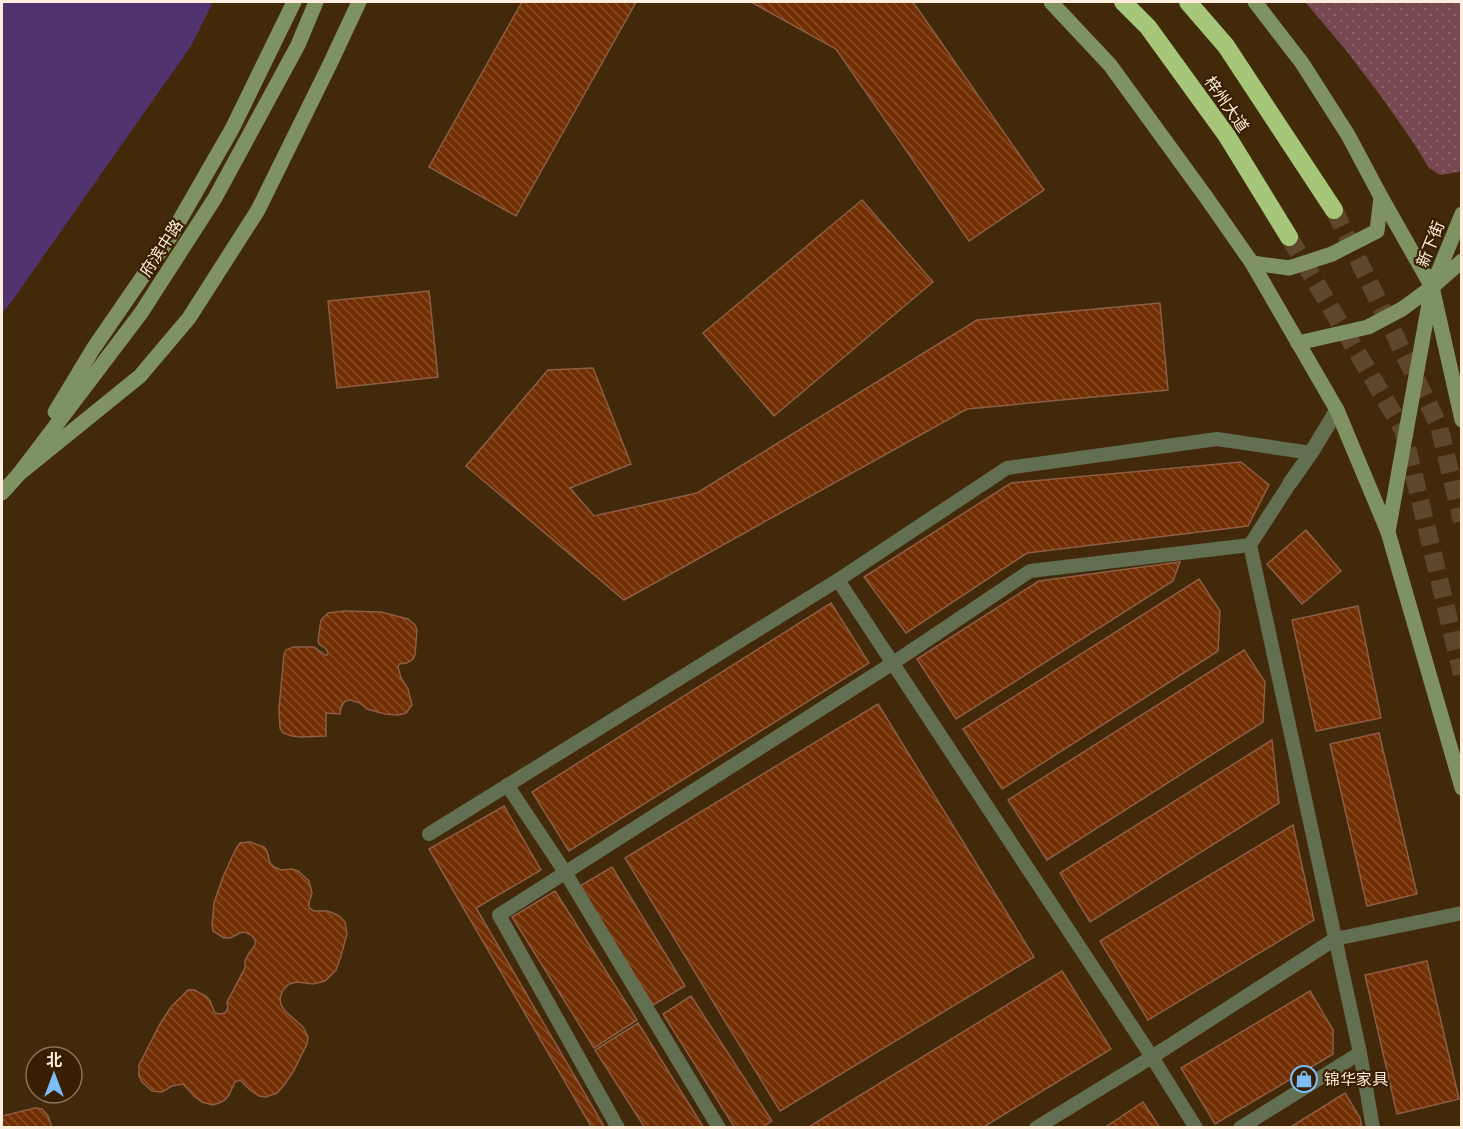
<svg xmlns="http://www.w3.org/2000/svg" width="1463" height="1129" font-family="'IBM Plex Sans','Noto Sans SC',sans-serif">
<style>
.green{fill:url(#green-dots)}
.water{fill:#533270}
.building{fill:url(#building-back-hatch);stroke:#8d5d45;stroke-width:1.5}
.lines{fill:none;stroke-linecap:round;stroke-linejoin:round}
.highway-tunnel{stroke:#5e472a;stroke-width:18;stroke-dasharray:18 9;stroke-linecap:butt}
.lane{stroke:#626f51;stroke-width:14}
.street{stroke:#626f51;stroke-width:15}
.secondary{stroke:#7e9262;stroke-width:15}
.highway{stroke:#a6c67a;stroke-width:18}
.labels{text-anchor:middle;stroke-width:4.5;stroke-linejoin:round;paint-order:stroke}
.street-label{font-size:16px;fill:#fed;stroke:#381f01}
.poi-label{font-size:16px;fill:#fed;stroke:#381f01;text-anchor:start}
</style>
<defs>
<pattern id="green-dots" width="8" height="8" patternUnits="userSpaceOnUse" patternTransform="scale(1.5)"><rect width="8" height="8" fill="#784851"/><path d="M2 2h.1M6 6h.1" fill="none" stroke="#8c636a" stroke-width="1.8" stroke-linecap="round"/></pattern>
<pattern id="building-back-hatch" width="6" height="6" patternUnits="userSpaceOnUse" patternTransform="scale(1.5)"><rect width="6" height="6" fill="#722f03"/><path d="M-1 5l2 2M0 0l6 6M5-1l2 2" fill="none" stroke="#874d27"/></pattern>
</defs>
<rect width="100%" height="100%" fill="#42290a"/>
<polygon class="green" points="1305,2 1461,2 1461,169 1459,172 1440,175 1429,168 1413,142 1383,99 1345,49"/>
<polygon class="water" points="2,2 213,2 191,46 12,301 2,313"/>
<g class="building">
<polygon points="522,2 636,2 516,216 429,167"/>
<polygon points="751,2 913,2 1044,190 969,241 836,49"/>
<polygon points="862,200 933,282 774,416 703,333"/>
<polygon points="429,291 438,377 337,388 328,301"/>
<polygon points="1160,303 1168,390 967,409 624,600 466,466 548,370 593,368 631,464 570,488 594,516 697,493 977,320"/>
<polygon points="1241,462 1269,485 1248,526 1027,553 906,633 864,577 1011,483"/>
<polygon points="1306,530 1341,571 1302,604 1267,564"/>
<polygon points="1180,562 1173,581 956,719 917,659 1039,581"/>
<polygon points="1199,579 1220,611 1218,651 1002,789 963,729"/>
<polygon points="831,603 869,663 569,851 532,792"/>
<polygon points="1358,606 1381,718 1316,731 1292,620"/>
<polygon points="344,611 381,612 408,619 415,625 417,630 415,655 413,659 407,663 399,664 398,667 401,678 408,689 412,705 406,713 398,715 385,714 367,709 360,703 350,700 345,701 341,707 340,714 326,713 326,736 302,737 292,736 283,733 280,728 279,709 284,654 286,650 293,647 314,647 325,655 327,655 328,653 326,649 319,644 318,641 321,620 328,613"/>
<polygon points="1244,650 1265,682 1263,722 1047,860 1008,800"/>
<polygon points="878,704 1034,957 780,1111 625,858"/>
<polygon points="1379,733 1417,894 1367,906 1330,744"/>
<polygon points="1272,740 1279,803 1090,922 1060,873"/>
<polygon points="504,806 541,870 476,908 605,1128 592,1128 429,849"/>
<polygon points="1293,825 1314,920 1148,1020 1100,941"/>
<polygon points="250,842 264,847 267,851 270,863 274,867 281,870 292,869 298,871 309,881 312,893 309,903 309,908 314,911 327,911 333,913 339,916 345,922 347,934 341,956 336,970 325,981 313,984 297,982 289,984 283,990 280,998 281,1005 285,1011 303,1027 308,1037 307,1044 293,1072 284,1085 277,1093 266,1097 259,1096 250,1090 240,1080 235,1082 229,1095 225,1100 219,1103 213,1105 202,1102 194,1096 183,1084 172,1086 162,1092 152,1091 142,1082 139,1076 139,1065 160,1024 171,1007 188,990 194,990 206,996 210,1001 215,1013 220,1014 225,1013 228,1008 227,1002 245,968 245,961 248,955 255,945 255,940 251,935 247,933 242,932 230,938 224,938 213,931 212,925 214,903 223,877 232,857 236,849 240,843"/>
<polygon points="612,867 685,986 653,1005 580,886"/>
<polygon points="555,891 637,1020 594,1048 512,917"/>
<polygon points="1427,961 1459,1099 1397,1114 1365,975"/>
<polygon points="1062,971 1111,1049 982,1128 807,1128"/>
<polygon points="1310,991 1333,1030 1333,1054 1215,1124 1181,1068"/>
<polygon points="691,996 772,1121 761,1128 735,1128 663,1014"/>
<polygon points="638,1023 704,1128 645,1128 595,1050"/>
<polygon points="1345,1093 1360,1118 1362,1128 1289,1128"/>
<polygon points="1143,1102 1160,1128 1104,1128"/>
<polygon points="35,1108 42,1109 48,1116 52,1128 2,1128 2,1116"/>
</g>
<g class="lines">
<g class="highway-tunnel">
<polyline points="1334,210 1439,426 1462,521"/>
<polyline points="1289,237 1403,430 1462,674"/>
</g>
<g class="lane">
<polyline points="1290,483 1250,545 1360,1053 1373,1128"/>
<polyline points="838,580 1152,1057 1196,1128"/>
<polyline points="507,785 565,872 719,1128"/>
<polyline points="429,834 838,580 1007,468 1217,439 1311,453"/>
<polyline points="618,1128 499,915 893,663 1030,571 1250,545"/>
<polyline points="1036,1128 1152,1057 1335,939 1462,913"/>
<polyline points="1240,1128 1360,1053"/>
</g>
<polyline class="street" points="1290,483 1311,453 1337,410"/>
<g class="secondary">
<polyline points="1051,2 1110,65 1206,197 1252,263 1337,410 1388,532 1462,788"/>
<polyline points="1255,2 1302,63 1348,135 1381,197 1432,287 1462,420"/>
<polyline points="1252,263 1289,268 1332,254 1377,231 1381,197"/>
<polyline points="1298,343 1368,327 1402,309 1432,287 1462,261"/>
<polyline points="55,412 93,349 170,237 232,129 294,2"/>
<polyline points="19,474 140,376 189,318 258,210 330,64 359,2"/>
<polyline points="2,493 19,474 141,313 215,198 298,45 316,2"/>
<polyline points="1388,532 1432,287 1462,214"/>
</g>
<g class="highway">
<polyline points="1123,2 1148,27 1227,136 1289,237"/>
<polyline points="1188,2 1226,46 1334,210"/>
</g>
</g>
<defs>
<symbol id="shop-ring" viewBox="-11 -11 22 22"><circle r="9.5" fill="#381f01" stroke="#7dbef9" stroke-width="1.5"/><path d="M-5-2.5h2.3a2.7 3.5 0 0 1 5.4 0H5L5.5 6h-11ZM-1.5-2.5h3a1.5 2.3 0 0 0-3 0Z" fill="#7dbef9"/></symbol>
</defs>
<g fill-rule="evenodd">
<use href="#shop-ring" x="1289" y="1064" width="30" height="30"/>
</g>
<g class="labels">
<g class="street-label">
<text transform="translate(1227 104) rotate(55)" y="6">梓州大道</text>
<text transform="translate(1430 244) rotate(-68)" y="6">新下街</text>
<text transform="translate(161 248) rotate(-57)" y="6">府滨中路</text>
</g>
<g class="poi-label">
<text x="1324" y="1085">锦华家具</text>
</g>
</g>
<rect width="1463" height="1129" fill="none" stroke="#ffeedd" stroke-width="6"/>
<g transform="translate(54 1075)"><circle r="28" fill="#381f01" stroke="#887259" stroke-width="1.5"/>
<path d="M0-4.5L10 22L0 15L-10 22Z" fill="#7dbef9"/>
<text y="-9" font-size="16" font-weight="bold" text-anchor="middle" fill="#ffeedd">北</text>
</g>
</svg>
